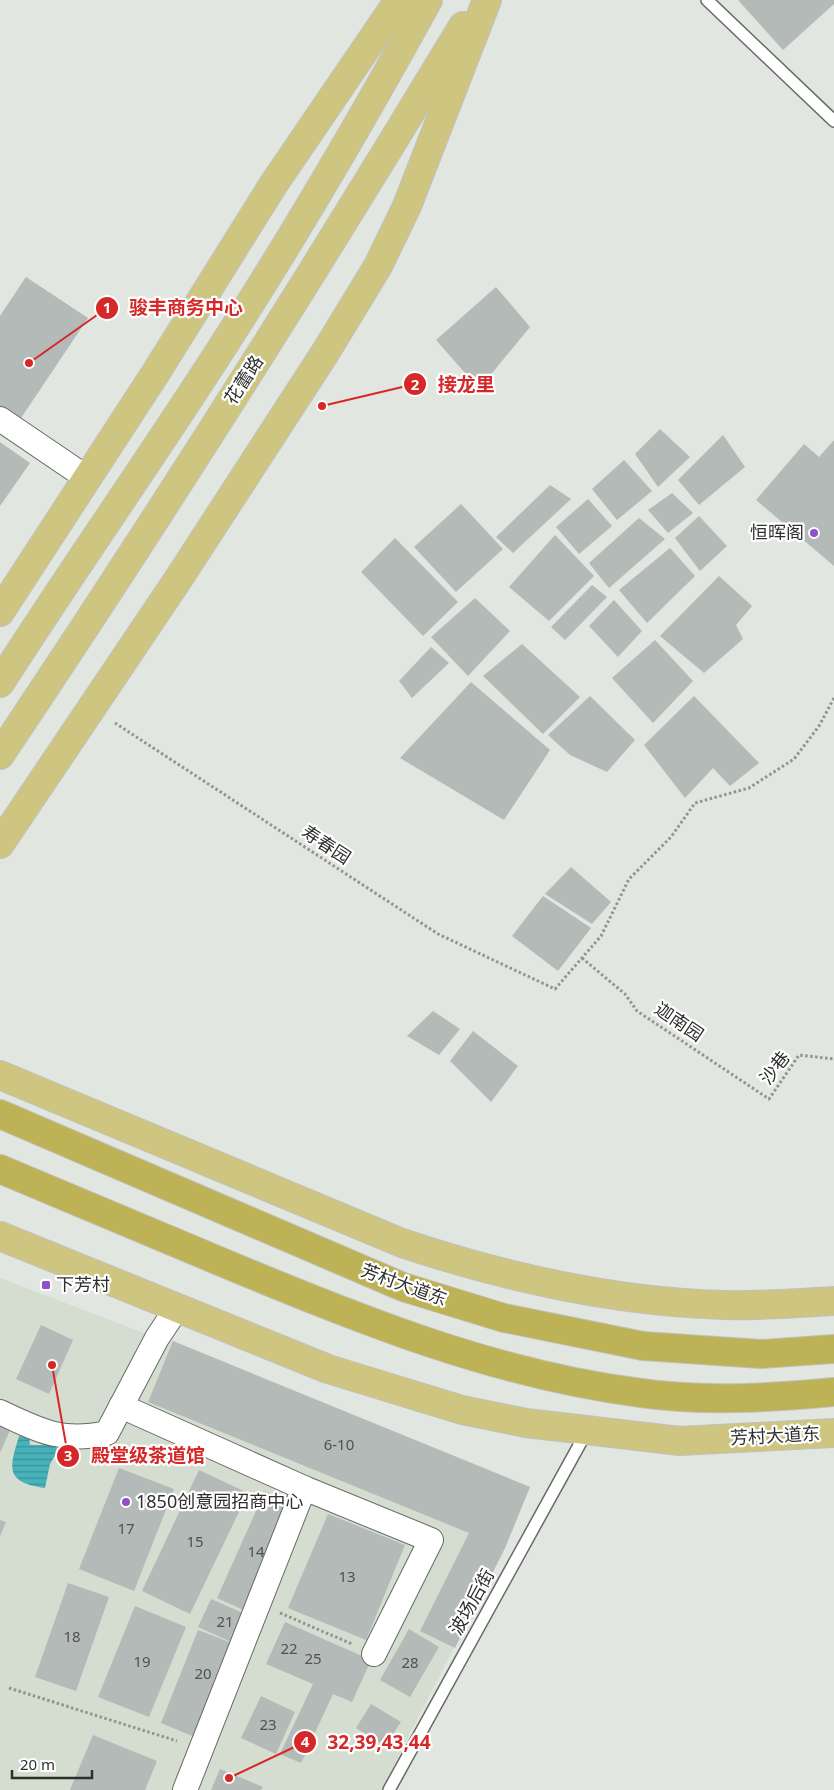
<svg xmlns="http://www.w3.org/2000/svg" width="834" height="1790" font-family="'Noto Sans','Noto Sans SC',sans-serif">
<style>
.built{fill:#d4ddd0}
.water{fill:url(#water-rules)}
.building{fill:#b3bab7}
.lines{fill:none;stroke-linecap:round;stroke-linejoin:round}
.service-casing{stroke:#666a64;stroke-width:14}
.minor-casing{stroke:#666a64;stroke-width:26}
.primary-casing{stroke:#c1c1c0;stroke-width:30}
.trunk-casing{stroke:#c1c1c0;stroke-width:30}
.path{stroke:#91948f;stroke-width:3;stroke-dasharray:2.5 2.5;stroke-linecap:butt}
.service{stroke:#fff;stroke-width:11}
.minor{stroke:#fff;stroke-width:24}
.primary{stroke:#cec580;stroke-width:28}
.trunk{stroke:#beb256;stroke-width:28}
.poi-dot{fill:#8d52c9;stroke:#fff;stroke-width:2}
.labels{text-anchor:middle;stroke-width:4.5;stroke-linejoin:round;paint-order:stroke}
.number-label{font-size:15px;fill:#505250}
.street-label{font-size:18px;fill:#2f302e;stroke:#fff}
.poi-label{font-size:18px;fill:#2f302e;stroke:#fff;text-anchor:start}
.leader{fill:none;stroke:#d62828;stroke-width:2}
.callout-dot{fill:#d62828;stroke:#fff;stroke-width:2}
.mark-label{font-size:15px;text-anchor:middle;font-weight:bold;fill:#fff}
.callout-label{font-size:19px;text-anchor:middle;font-weight:bold;fill:#d62828;stroke:#fff;stroke-width:4.5;stroke-linejoin:round;paint-order:stroke}
</style>
<defs>
<pattern id="water-rules" width="6" height="5" patternUnits="userSpaceOnUse" patternTransform="scale(1.25)"><rect width="6" height="5" fill="#48b2ba"/><path d="M0 2.5h6" fill="none" stroke="#3c9198"/></pattern>
</defs>
<rect width="100%" height="100%" fill="#e2e6e0"/>
<polygon class="built" points="0,1278 157,1338 173,1341 530,1487 505,1548 381,1790 0,1790"/>
<path class="water" d="M19,1436l10,1 1,8h24l4,5 -8,14 -5,24c-40,-6 -36,-19 -26,-52z"/>
<g class="building">
<polygon points="738,0 834,0 834,4 783,50"/>
<polygon points="26,277 88,318 19,421 0,408 0,316"/>
<polygon points="496,287 530,327 479,389 436,340"/>
<polygon points="660,429 690,457 658,487 635,454"/>
<polygon points="723,435 745,467 699,505 678,480"/>
<polygon points="834,440 834,566 756,500 804,444 819,457"/>
<polygon points="0,442 30,463 0,506"/>
<polygon points="624,460 652,491 617,520 592,489"/>
<polygon points="550,485 571,499 513,553 496,537"/>
<polygon points="672,493 693,513 668,533 648,510"/>
<polygon points="588,499 612,526 579,554 556,527"/>
<polygon points="461,504 503,549 456,592 414,547"/>
<polygon points="699,516 727,546 700,571 675,538"/>
<polygon points="639,518 665,539 609,588 589,563"/>
<polygon points="555,535 594,576 549,621 509,587"/>
<polygon points="395,538 458,602 423,636 361,572"/>
<polygon points="670,548 695,576 647,623 619,590"/>
<polygon points="719,576 752,606 736,625 743,639 704,673 660,636"/>
<polygon points="592,585 607,597 565,640 551,627"/>
<polygon points="475,598 510,631 468,676 431,637"/>
<polygon points="614,600 642,631 618,657 589,626"/>
<polygon points="655,640 693,681 653,723 612,678"/>
<polygon points="522,644 580,697 543,734 483,676"/>
<polygon points="431,647 449,663 412,698 399,681"/>
<polygon points="471,682 550,750 504,820 400,758"/>
<polygon points="590,696 635,740 607,772 570,755 548,735"/>
<polygon points="694,696 759,763 730,786 713,768 685,798 644,745"/>
<polygon points="571,867 611,902 592,924 545,894"/>
<polygon points="543,896 591,928 558,971 512,936"/>
<polygon points="433,1011 460,1029 439,1055 407,1036"/>
<polygon points="473,1031 518,1066 491,1102 450,1061"/>
<polygon points="41,1325 73,1340 49,1394 16,1379"/>
<polygon points="173,1341 530,1487 505,1548 455,1648 420,1631 469,1533 148,1402"/>
<polygon points="0,1418 13,1423 0,1453"/>
<polygon points="119,1468 174,1489 134,1591 79,1569"/>
<polygon points="199,1470 248,1493 190,1614 142,1591"/>
<polygon points="265,1491 296,1505 248,1612 217,1598"/>
<polygon points="328,1514 405,1545 366,1640 288,1608"/>
<polygon points="0,1520 6,1522 0,1536"/>
<polygon points="68,1583 109,1597 76,1691 35,1677"/>
<polygon points="211,1599 252,1617 240,1646 198,1627"/>
<polygon points="135,1606 186,1627 149,1717 98,1697"/>
<polygon points="285,1622 371,1660 352,1702 333,1694 301,1763 280,1754 313,1684 266,1664"/>
<polygon points="409,1629 439,1647 410,1697 380,1680"/>
<polygon points="198,1630 237,1645 199,1739 161,1723"/>
<polygon points="261,1696 295,1712 276,1754 241,1738"/>
<polygon points="371,1704 401,1722 385,1746 356,1728"/>
<polygon points="93,1735 157,1761 145,1790 70,1790"/>
<polygon points="220,1769 263,1787 261,1790 211,1790"/>
</g>
<g class="lines">
<defs>
<g id="service">
<polyline points="707,0 834,121"/>
<polyline points="389,1790 587,1431"/>
</g>
<g id="minor">
<polyline points="0,419 87,478"/>
<polyline points="121,1406 304,1488 431,1540 374,1654"/>
<path d="M0,1412c40,19 62,31 107,21l50,-95 20,-30"/>
<polyline points="185,1790 304,1488"/>
</g>
<g id="primary">
<polyline points="0,612 155,374 273,185 399,0"/>
<path d="M0,683c78,-122 162,-240 239,-362 67,-105 129,-212 189,-321"/>
<path d="M0,755c160,-239 314,-482 463,-729"/>
<polyline points="0,844 179,578 325,353 378,266 407,206 487,0"/>
<path d="M0,1075l402,168c105,35 212,59 322,62 37,1 74,-2 110,-4"/>
<polyline points="0,1236 328,1369 462,1410 526,1423 680,1441 834,1433"/>
</g>
<g id="trunk">
<polyline points="0,1114 403,1287 504,1318 643,1346 761,1354 834,1349"/>
<path d="M0,1169c77,33 154,65 231,97 132,55 267,109 410,127 63,9 130,5 193,-1"/>
</g>
</defs>
<use href="#service" class="service-casing"/>
<use href="#minor" class="minor-casing"/>
<use href="#primary" class="primary-casing"/>
<use href="#trunk" class="trunk-casing"/>
<g class="path">
<polyline points="115,723 438,934 555,989 601,936 629,879 671,837 695,803 749,788 794,759 819,726 834,698"/>
<polyline points="582,958 625,994 637,1011 769,1099 799,1055 834,1059"/>
<polyline points="280,1613 352,1644"/>
<polyline points="9,1688 177,1741"/>
</g>
<use href="#service" class="service"/>
<use href="#minor" class="minor"/>
<use href="#primary" class="primary"/>
<use href="#trunk" class="trunk"/>
</g>
<g class="poi-dot">
<circle cx="814" cy="533" r="5"/>
<rect x="41" y="1280" width="10" height="10" rx="2.5"/>
<circle cx="126" cy="1502" r="5"/>
</g>
<g class="labels">
<g class="number-label">
<text x="339" y="1450">6-10</text>
<text x="126" y="1534">17</text>
<text x="195" y="1547">15</text>
<text x="256" y="1557">14</text>
<text x="347" y="1582">13</text>
<text x="225" y="1627">21</text>
<text x="72" y="1642">18</text>
<text x="289" y="1654">22</text>
<text x="313" y="1664">25</text>
<text x="142" y="1667">19</text>
<text x="410" y="1668">28</text>
<text x="203" y="1679">20</text>
<text x="268" y="1730">23</text>
</g>
<g class="street-label">
<text transform="translate(244 380) rotate(-57)" y="6">花蕾路</text>
<text transform="translate(326 845) rotate(33)" y="6">寿春园</text>
<text transform="translate(679 1022) rotate(34)" y="6">迦南园</text>
<text transform="translate(775 1068) rotate(-52)" y="6">沙巷</text>
<text transform="translate(404 1285) rotate(20)" y="6">芳村大道东</text>
<text transform="translate(775 1436) rotate(-3)" y="6">芳村大道东</text>
<text transform="translate(472 1602) rotate(-61)" y="6">波场后街</text>
</g>
<g class="poi-label">
<text x="804" y="539" text-anchor="end">恒晖阁</text>
<text x="56" y="1291">下芳村</text>
<text x="136" y="1508">1850创意园招商中心</text>
</g>
</g>
<path class="leader" d="M29 363L107 308M322 406L415 384M52 1365L68 1456M229 1778L305 1742"/>
<g class="callout-dot">
<circle cx="29" cy="363" r="5"/>
<circle cx="322" cy="406" r="5"/>
<circle cx="52" cy="1365" r="5"/>
<circle cx="229" cy="1778" r="5"/>
<circle cx="107" cy="308" r="12"/>
<circle cx="415" cy="384" r="12"/>
<circle cx="68" cy="1456" r="12"/>
<circle cx="305" cy="1742" r="12"/>
</g>
<g class="mark-label">
<text x="107" y="313">1</text>
<text x="415" y="390">2</text>
<text x="68" y="1461">3</text>
<text x="305" y="1747">4</text>
</g>
<g class="callout-label">
<text x="186" y="314">骏丰商务中心</text>
<text x="466" y="391">接龙里</text>
<text x="148" y="1462">殿堂级茶道馆</text>
<text x="379" y="1749">32,39,43,44</text>
</g>
<path d="M12 1770v8h80v-8" fill="none" stroke="#2f302e" stroke-width="2.5"/>
<text x="20" y="1770" font-size="15" fill="#2f302e" stroke="#ffffff" stroke-width="4" paint-order="stroke">20 m</text>
</svg>
